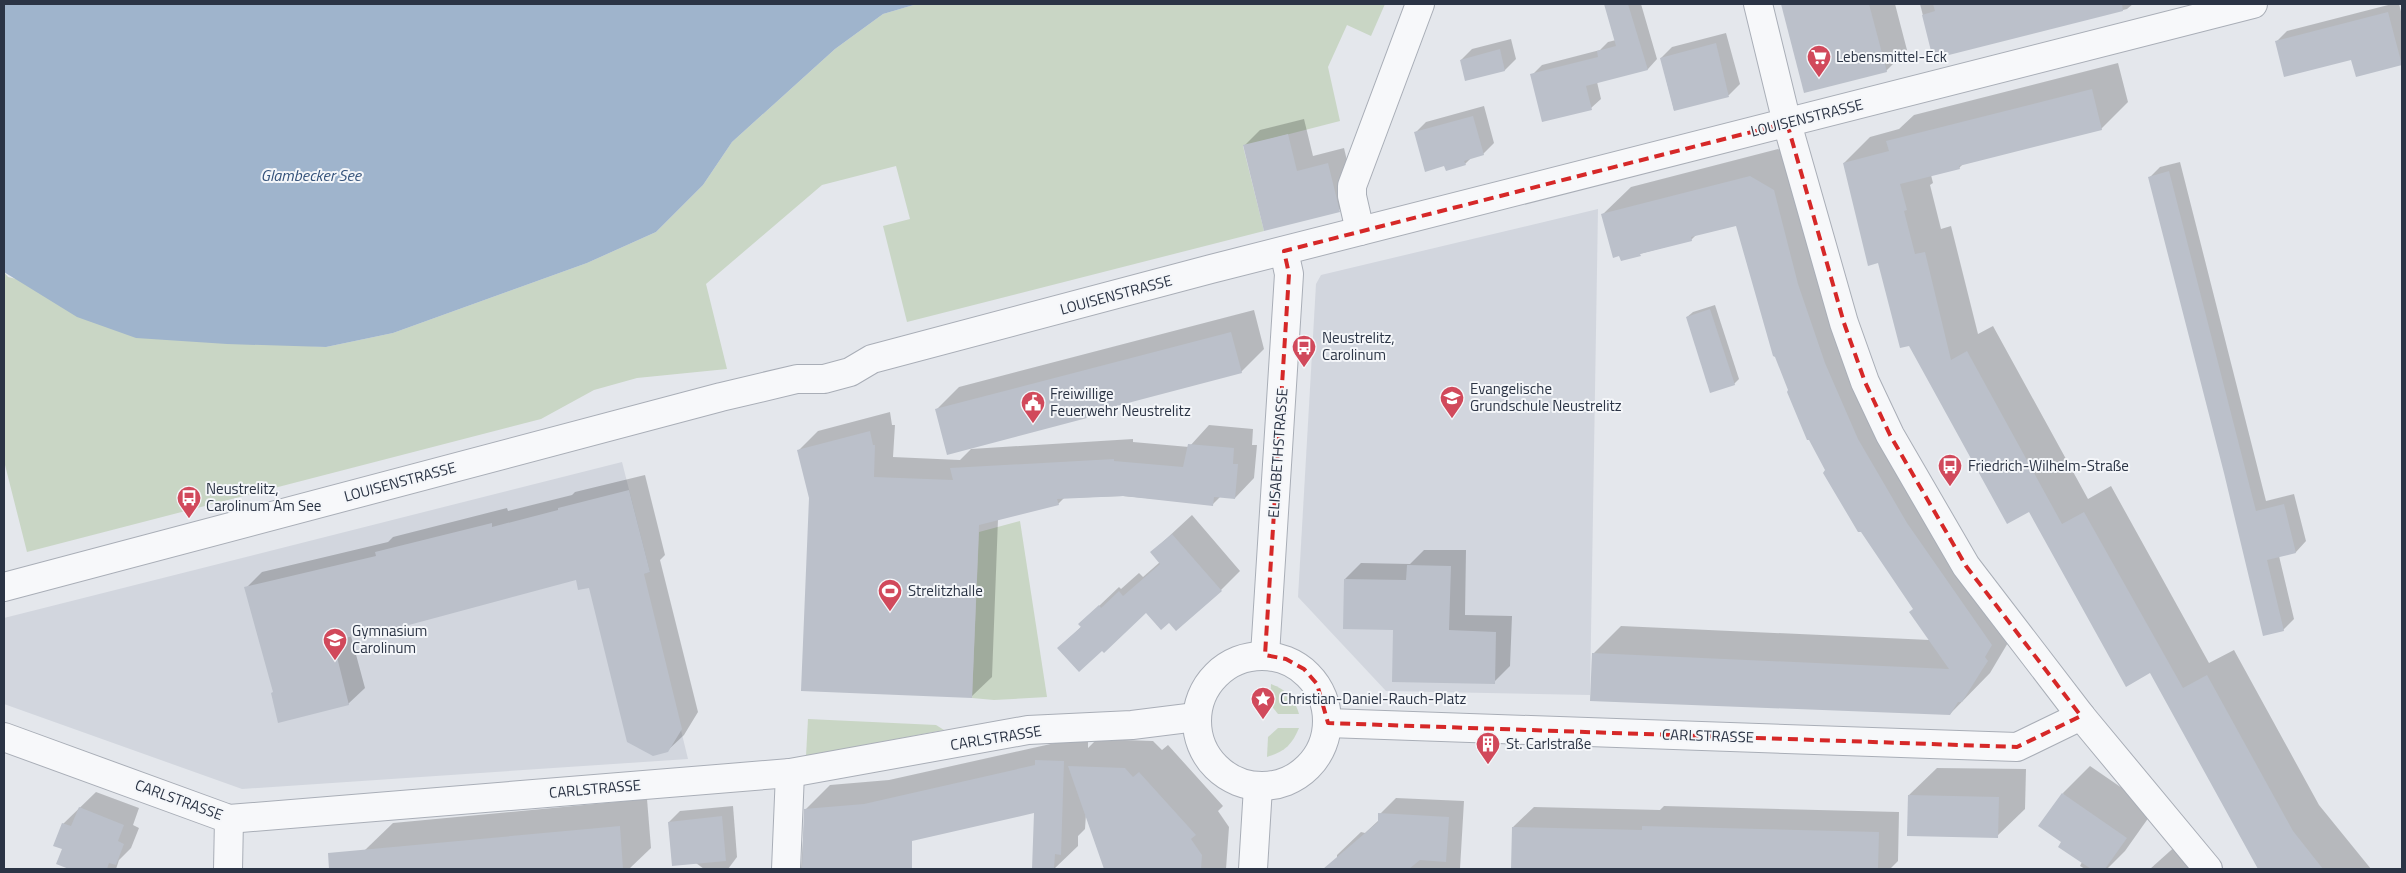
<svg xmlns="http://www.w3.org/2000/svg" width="2406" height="873" font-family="'Titillium Web',sans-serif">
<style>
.built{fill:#d2d6de}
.green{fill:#c9d6c5}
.water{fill:#9fb4cc}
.shadow{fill:#0003}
.building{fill:#bbc0ca}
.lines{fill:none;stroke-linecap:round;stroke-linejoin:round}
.street-casing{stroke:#a9aeb7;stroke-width:30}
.street{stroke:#f7f8fa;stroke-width:28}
.marked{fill:none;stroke:#d62828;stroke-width:4;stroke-dasharray:10 6;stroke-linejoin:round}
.labels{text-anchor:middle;stroke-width:4;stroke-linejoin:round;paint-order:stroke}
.poi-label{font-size:15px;fill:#2b3445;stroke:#f4f6f9;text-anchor:start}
.street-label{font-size:15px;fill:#2b3445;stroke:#f4f6f9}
.water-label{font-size:16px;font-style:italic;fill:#34527a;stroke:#f4f6f9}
</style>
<rect width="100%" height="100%" fill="#e4e7ec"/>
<g class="built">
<polygon points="1598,209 1590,695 1386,691 1298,597 1316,284 1321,275"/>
<polygon points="622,462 650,572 643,574 688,759 242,789 4,704 4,618"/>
</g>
<g class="green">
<polygon points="917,4 1385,4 1371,36 1347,25 1328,67 1340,121 1243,146 1264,231 907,322 883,226 910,219 896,166 822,185 706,284 727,369 637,378 594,390 541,419 27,552 4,461 4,272 8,277 280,344 326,347 393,333 587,263 656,232 703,185 732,142 835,49 883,14"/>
<polygon points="1020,521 1047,697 994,700 972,698 979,532"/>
<path d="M1271,684c16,6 23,14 28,30h-21l-8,-10z"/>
<polygon points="808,719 936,725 944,730 806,756"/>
<path d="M1278,728h21c-7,17 -15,24 -32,29l1,-20z"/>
</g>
<polygon class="water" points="4,4 917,4 883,14 835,49 732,142 703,185 656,232 587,263 393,333 326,347 227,344 136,338 77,317 4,272"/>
<g class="shadow">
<polygon points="1605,4 1641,4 1657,59 1648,69 1597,82 1601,99 1591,108 1532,75 1542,65 1600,50 1608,42 1616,40"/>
<polygon points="1782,4 1851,4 1852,7 1866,4 1895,4 1907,50 1886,71 1805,92"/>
<polygon points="1920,4 2133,4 2127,9 1934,58"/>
<polygon points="2392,4 2399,4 2402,15 2401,64 2352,59 2276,42 2287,31"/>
<polygon points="1726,33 1740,84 1729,95 1674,110 1661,58 1672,47"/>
<polygon points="1511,39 1516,59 1505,70 1466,80 1461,60 1472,49"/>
<polygon points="2118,63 2128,102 2101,129 1964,163 1959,168 1931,175 1933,183 1930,185 1941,229 1951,226 1978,334 1993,326 2088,499 2111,486 2209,663 2234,650 2319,805 2371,869 2266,869 2246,845 2151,671 2029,511 1879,262 1844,163 1870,137 1899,129 1914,115"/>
<polygon points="1484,106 1494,143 1483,154 1472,157 1465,164 1445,165 1415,133 1426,122"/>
<polygon points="1304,119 1313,156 1344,148 1355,194 1339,210 1244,146 1260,130"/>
<polygon points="1778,149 1801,163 1852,335 1934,495 2019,616 2009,641 1990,673 1950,714 1593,654 1621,626 1930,640 1915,608 1826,470 1789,390 1737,225 1696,235 1691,240 1621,259 1603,214 1631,187"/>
<polygon points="2180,162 2266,501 2294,494 2306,541 2296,552 2279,556 2294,619 2283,630 2225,472 2150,177 2160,167"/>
<polygon points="1715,305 1739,379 1734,384 1687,317 1693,312"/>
<polygon points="1254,310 1264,349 1241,372 1093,411 1087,417 936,410 959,387"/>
<polygon points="890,412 892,425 895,425 893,457 960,460 971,449 1133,439 1133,442 1189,447 1209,425 1253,429 1252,445 1257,445 1254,478 1235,498 1221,496 1213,504 1123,496 1064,498 1058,504 998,519 992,677 972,696 811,497 798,451 818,431"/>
<polygon points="645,475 665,555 660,560 698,712 684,735 667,751 590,586 577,579 351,636 365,688 348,704 274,691 246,588 262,572 388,542 393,537 507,508 508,511 572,495 575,492"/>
<polygon points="1192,515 1240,571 1221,590 1169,622 1146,611 1059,648 1082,626 1080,624 1119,587 1121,589 1139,573 1143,577 1160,562 1152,552"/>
<polygon points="1424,550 1466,550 1465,615 1512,616 1510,666 1494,682 1394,629 1345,579 1361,563 1410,564"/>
<polygon points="1061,737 1088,738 1088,748 1097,739 1153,741 1162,750 1168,745 1223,806 1218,811 1229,827 1226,869 1105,869 1086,814 1085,829 1078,836 1078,846 1054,869 1033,869 1035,812 869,846 868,869 801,869 805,810 830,785 889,780 1055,743"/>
<polygon points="2090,766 2154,810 2125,851 2107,869 2085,869 2080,866 2082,862 2063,793"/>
<polygon points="1937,768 2026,769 2025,809 1997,836 1909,795"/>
<polygon points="96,792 139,808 133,825 139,828 131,848 119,860 116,869 71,869 64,849 63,824"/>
<polygon points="1396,798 1464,801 1460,869 1337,869 1337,855 1361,832 1365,833 1379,820 1380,814"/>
<polygon points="647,799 651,848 629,869 366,869 365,850 393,823"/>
<polygon points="733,806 737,857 728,869 704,869 696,863 669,822 680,811"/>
<polygon points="1664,806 1899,812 1898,861 1890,869 1512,869 1513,827 1534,807 1660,810"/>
<polygon points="2179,843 2218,869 2150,869"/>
</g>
<g class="building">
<polygon points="1604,4 1628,4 1648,70 1586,86 1592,110 1542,122 1530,74 1598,57 1597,51 1616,46"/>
<polygon points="1781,4 1869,4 1887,72 1804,93"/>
<polygon points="1933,4 2122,4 2123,11 1933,59 1922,15 1935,11"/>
<polygon points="2388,12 2402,65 2356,77 2351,60 2284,77 2275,41"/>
<polygon points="1716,43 1729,97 1674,111 1660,58"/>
<polygon points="1500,49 1505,71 1465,81 1460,60"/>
<polygon points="2092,89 2102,130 1959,166 1960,169 1900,184 1907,210 1904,211 1915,254 1925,252 1951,360 1967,351 2062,524 2084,512 2183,688 2207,675 2293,831 2323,869 2258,869 2150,673 2126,687 2029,512 2007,524 1909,346 1900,348 1878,263 1868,266 1843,163 1889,151 1886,141"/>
<polygon points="1473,116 1484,155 1464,161 1466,165 1446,171 1444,166 1425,172 1414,132"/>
<polygon points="1288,134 1297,171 1328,163 1340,212 1264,231 1243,145"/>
<polygon points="2169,171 2256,511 2284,504 2296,553 2267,560 2284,631 2263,636 2224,473 2148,177"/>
<polygon points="1750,176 1774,190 1798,284 1825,363 1858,439 1907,523 1992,645 1985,657 1988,661 1982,670 1962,702 1958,702 1950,715 1590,701 1592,653 1949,669 1909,612 1913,609 1861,532 1858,532 1823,473 1825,470 1809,440 1807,440 1787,392 1788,390 1775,357 1773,356 1736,226 1691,237 1692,241 1640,254 1641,256 1621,261 1619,256 1613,258 1601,214"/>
<polygon points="1710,309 1735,385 1710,393 1686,317"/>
<polygon points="1231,332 1242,373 1086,414 1087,418 947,455 935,409"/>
<polygon points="870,431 873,445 875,445 874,477 953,480 950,468 1114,459 1114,461 1183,467 1188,444 1234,448 1233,464 1238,464 1235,499 1214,497 1213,506 1123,496 1057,499 1059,505 979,525 972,698 801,691 809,498 797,450"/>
<polygon points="629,490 650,572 644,574 682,729 668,752 653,756 627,742 589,588 578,590 576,580 394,629 394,626 333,641 349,705 278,723 271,693 273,692 244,587 376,556 375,552 492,523 492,527 558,510 558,508"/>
<polygon points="1172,534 1222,591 1176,631 1169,623 1161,630 1146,613 1104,653 1102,651 1079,672 1057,648 1081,627 1078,624 1099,605 1101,608 1119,591 1123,596 1160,564 1150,552"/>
<polygon points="1407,565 1451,566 1449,630 1496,632 1495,684 1392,682 1393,630 1343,629 1344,579 1406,580"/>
<polygon points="1035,760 1064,761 1061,855 1055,854 1054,869 1032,869 1034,813 912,841 912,869 802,869 804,809 864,804 1035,765"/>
<polygon points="1068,766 1125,768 1133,777 1139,772 1196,835 1191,839 1202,855 1201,869 1104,869"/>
<polygon points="2062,793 2127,838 2105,869 2091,869 2058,847 2061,842 2038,826"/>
<polygon points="1908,795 1999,797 1998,838 1907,836"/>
<polygon points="79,807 124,825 118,841 124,844 116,865 109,863 107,869 69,869 56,864 62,849 53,846 62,823 71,826"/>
<polygon points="1378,813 1449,817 1446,862 1420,860 1409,869 1323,869 1378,822"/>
<polygon points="722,816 726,861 672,866 668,822"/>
<polygon points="620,826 623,869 329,869 328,853"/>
<polygon points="1642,826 1879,832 1878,869 1511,869 1512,827 1642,830"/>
</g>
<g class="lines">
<defs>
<g id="street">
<polyline points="1758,4 1787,123 1844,323 1865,382 1890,435 1966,566 2081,716 2208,869"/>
<polyline points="1360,231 1352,196 1352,186 1420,4"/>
<polyline points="4,587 721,397 797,379 824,379 850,372 872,359 1211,269 2253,4"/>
<polyline points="1265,655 1289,274 1284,251"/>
<circle cx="1262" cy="721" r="65"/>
<polyline points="1328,723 2017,747 2081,716"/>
<polyline points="4,737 229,819 790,773 1028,730 1132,725 1196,717"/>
<polyline points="228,869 229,819"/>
<polyline points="786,869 790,773"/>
<polyline points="1253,869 1258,787"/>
</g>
</defs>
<use href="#street" class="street-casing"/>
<use href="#street" class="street"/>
</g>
<path class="marked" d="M1787,123l57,200 21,59 25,53 76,131 115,150 -64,31 -689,-24 -11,-39 -13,-15 -18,-10 -21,-4 24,-381 -5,-23z"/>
<defs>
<symbol id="supermarket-pin" viewBox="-11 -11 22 30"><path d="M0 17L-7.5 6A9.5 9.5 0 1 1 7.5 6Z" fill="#d1495b" stroke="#f4f6f9"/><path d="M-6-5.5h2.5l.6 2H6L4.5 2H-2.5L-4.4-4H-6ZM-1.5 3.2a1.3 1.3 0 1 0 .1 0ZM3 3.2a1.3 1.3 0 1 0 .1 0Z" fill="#fff"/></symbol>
<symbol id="bus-pin" viewBox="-11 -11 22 30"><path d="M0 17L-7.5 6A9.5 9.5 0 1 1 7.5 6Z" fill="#d1495b" stroke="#f4f6f9"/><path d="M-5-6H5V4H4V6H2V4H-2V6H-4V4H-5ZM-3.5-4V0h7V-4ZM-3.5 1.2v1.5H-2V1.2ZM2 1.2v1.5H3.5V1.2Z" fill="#fff"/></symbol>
<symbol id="school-pin" viewBox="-11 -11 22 30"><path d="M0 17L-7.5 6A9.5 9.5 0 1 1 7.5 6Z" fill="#d1495b" stroke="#f4f6f9"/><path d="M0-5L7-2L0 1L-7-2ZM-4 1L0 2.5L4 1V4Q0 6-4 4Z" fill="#fff"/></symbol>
<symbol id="civic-pin" viewBox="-11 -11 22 30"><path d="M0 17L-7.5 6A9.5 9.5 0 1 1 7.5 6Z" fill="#d1495b" stroke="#f4f6f9"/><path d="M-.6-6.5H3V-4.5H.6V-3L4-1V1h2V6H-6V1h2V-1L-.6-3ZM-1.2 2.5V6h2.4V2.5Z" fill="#fff"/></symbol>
<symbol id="stadium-pin" viewBox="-11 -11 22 30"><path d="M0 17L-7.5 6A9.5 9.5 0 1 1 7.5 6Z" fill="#d1495b" stroke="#f4f6f9"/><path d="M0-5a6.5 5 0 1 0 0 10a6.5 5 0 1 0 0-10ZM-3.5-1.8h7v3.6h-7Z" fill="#fff"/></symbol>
<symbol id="sight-pin" viewBox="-11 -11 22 30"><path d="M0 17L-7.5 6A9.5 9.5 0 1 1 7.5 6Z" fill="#d1495b" stroke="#f4f6f9"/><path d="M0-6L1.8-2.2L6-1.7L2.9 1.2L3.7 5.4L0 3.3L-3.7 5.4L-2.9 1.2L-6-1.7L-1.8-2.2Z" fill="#fff"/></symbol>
<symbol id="building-pin" viewBox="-11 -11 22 30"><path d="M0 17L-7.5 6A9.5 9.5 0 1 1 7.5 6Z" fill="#d1495b" stroke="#f4f6f9"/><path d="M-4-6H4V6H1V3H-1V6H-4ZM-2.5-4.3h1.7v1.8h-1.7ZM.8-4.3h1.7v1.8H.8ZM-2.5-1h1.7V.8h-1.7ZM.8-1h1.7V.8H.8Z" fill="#fff"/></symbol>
</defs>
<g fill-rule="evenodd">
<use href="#supermarket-pin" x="1805" y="43" width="28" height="38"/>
<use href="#bus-pin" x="1290" y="333" width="28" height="38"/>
<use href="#school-pin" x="1438" y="384" width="28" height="38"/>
<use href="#civic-pin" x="1019" y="389" width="28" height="38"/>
<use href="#bus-pin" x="1936" y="452" width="28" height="38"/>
<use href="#bus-pin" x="175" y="484" width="28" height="38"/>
<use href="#stadium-pin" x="876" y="577" width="28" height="38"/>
<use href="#school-pin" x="321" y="626" width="28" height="38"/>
<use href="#sight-pin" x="1249" y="685" width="28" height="38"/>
<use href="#building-pin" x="1474" y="730" width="28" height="38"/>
</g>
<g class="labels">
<g class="poi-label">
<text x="1836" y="62">Lebensmittel-Eck</text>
<text x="1322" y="343">Neustrelitz,<tspan x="1322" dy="17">Carolinum</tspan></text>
<text x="1470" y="394">Evangelische<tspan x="1470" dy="17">Grundschule Neustrelitz</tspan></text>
<text x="1050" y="399">Freiwillige<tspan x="1050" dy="17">Feuerwehr Neustrelitz</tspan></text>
<text x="1968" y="471">Friedrich-Wilhelm-Straße</text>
<text x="206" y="494">Neustrelitz,<tspan x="206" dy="17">Carolinum Am See</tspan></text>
<text x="908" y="596">Strelitzhalle</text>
<text x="352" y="636">Gymnasium<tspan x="352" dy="17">Carolinum</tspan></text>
<text x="1280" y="704">Christian-Daniel-Rauch-Platz</text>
<text x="1506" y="749">St. Carlstraße</text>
</g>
<g class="street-label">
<text transform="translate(1807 118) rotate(-14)" y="5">LOUISENSTRASSE</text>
<text transform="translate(1116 295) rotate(-15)" y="5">LOUISENSTRASSE</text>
<text transform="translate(1278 453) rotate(-86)" y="5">ELISABETHSTRASSE</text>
<text transform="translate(400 482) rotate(-15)" y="5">LOUISENSTRASSE</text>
<text transform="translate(1708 736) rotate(2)" y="5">CARLSTRASSE</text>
<text transform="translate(996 738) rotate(-9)" y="5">CARLSTRASSE</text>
<text transform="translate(595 789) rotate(-5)" y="5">CARLSTRASSE</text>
<text transform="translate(179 800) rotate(20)" y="5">CARLSTRASSE</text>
</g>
<g class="water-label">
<text x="311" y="181">Glambecker See</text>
</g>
</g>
<rect width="2406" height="873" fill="none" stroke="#2b3445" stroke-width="10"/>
</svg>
